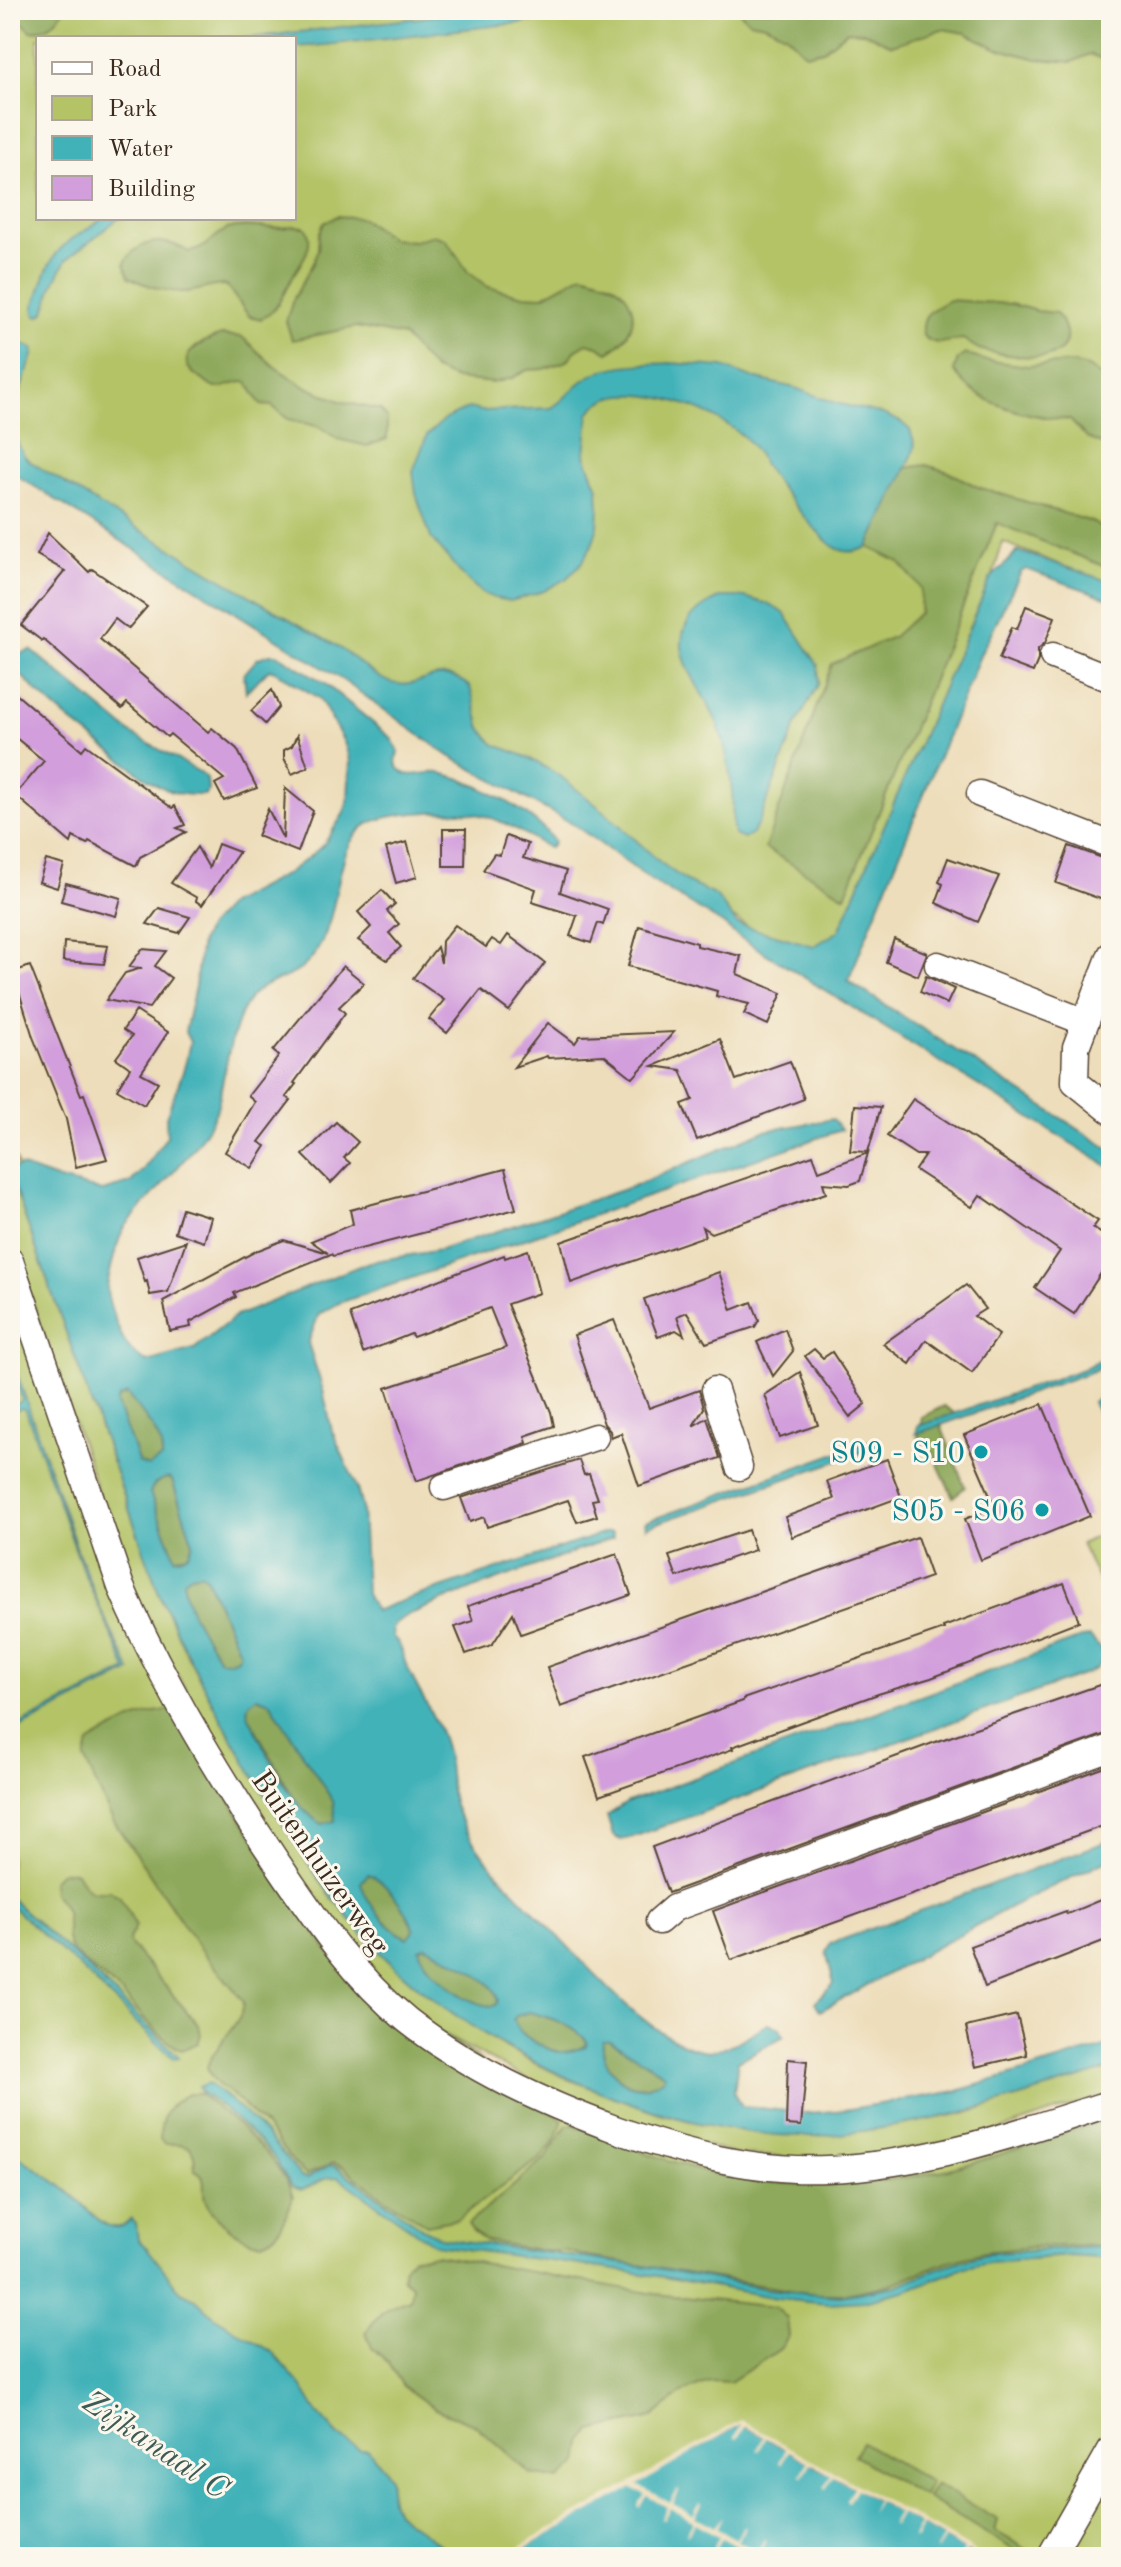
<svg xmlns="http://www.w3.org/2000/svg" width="1121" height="2567" font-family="'Old Standard TT',serif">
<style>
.green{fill:#b3c366;stroke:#777642;stroke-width:2;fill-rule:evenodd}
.forest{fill:#8ea95b;stroke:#646a3c;stroke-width:2}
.water{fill:#42b2b9;stroke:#3e6e6c;stroke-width:2;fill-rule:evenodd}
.pier{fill:#edddba}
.building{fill:#d29fdc}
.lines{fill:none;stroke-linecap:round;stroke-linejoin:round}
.minor-casing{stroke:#564535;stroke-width:29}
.minor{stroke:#fff;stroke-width:26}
.culture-dot{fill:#0f9aa8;stroke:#fbf7ec;stroke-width:3}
.labels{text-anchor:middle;stroke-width:6;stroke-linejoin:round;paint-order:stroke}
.culture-label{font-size:30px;fill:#0d838f;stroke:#fbf7ec;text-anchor:end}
.street-label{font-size:30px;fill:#3b2a1e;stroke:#fbf7ec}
.water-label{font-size:32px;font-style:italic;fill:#3d5a54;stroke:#fbf7ec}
</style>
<rect width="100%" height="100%" fill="#fbf7ec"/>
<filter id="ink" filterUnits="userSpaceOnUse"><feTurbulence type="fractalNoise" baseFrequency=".0125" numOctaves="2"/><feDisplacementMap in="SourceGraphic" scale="16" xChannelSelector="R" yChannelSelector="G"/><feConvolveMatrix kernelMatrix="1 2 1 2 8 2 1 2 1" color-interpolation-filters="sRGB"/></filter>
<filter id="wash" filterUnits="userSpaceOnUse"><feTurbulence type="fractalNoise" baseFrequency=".006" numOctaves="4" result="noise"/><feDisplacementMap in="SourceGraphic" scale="32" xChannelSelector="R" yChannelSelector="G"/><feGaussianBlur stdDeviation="1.8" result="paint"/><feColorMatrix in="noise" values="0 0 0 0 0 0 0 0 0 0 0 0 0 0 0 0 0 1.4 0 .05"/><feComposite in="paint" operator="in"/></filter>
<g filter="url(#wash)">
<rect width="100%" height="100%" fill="#edddba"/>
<g class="green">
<path d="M10,10h1101v575l-108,-43 -34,110 -138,326 -177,-109 -644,-412zM38,38h256v180h-256z"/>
<polygon points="16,1159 18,1167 13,1169 10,1175 160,1596 187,1655 234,1742 307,1862 331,1897 395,1967 427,1994 496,2042 534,2063 573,2081 659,2113 703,2124 781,2134 894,2126 971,2112 1111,2068 1111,2093 989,2134 852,2159 737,2155 573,2103 434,2030 365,1970 223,1762 127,1577 10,1235 10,1161"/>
<polygon points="10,1289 169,1700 418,2038 750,2173 1111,2118 1111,2557 10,2557"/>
<polygon points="1111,1529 1111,1606 1081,1544"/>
</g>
<g class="forest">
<path d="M20,10h44c-10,14 -16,20 -33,21l-12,-12z"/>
<polygon points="737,10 1111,10 1111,72 1102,59 1090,54 1072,62 1037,59 996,48 966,33 942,29 892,45 863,32 847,31 823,50 806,54 787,35 765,24 749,21"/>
<path d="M337,216l24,2 31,21 22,2 19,-6 13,4 22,33 20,15 32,8 23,1 40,-22c14,4 31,7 41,19 18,23 6,47 -16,59l-10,-6 -11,-3 -10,6 -10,12 -23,8 -17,1 -15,8 -19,5 -37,-4 -22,-9 -31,-34 -47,-9 -64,13 -6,-19 7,-21 21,-39 4,-12 1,-15 5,-11z"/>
<path d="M293,226l12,1c11,17 -2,33 -11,47 -10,17 -14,35 -33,45l-12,-3 -23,-31c-13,0 -21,4 -33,6 -22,4 -45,-5 -64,-14 -1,-2 -4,-12 -4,-13 2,-12 22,-22 32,-22 12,-1 23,5 32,10 22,-4 23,-17 39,-23 21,-7 44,3 65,-3z"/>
<path d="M949,300l62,4 26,7 19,2c13,15 17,37 -8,43 -13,3 -56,-2 -69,-7 -5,-2 -11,-7 -16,-10 -17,2 -27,9 -40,-3 -2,-23 8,-26 26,-36z"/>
<path d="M222,335l20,2 33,30 29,19 36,15 40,9 7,8v21l-20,7 -29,-7 -18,-12 -32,-8 -16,-13 -11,-1 -14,-23c-12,-1 -20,6 -30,6 -7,0 -11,-7 -17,-10 -32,-19 1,-37 22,-43z"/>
<path d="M965,354l18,6 45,6 43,-3 17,4 23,16v65l-24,-10 -17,-18c-39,-3 -93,-14 -116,-49l4,-12z"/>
<polygon points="926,465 949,472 978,487 1092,522 1111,534 1111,569 997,523 845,896 765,848 832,664 893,637 920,612 921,588 899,562 868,547 905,468"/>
<path d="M127,1394c14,18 37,41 35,64l-14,9 -9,-4 -23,-61 3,-5z"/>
<polygon points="944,1406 954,1413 941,1426 965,1487 953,1497 929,1445 918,1440 922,1417"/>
<path d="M168,1478l4,2 21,63 -5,12 -13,2 -25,-64c3,-9 8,-13 18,-15z"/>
<path d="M200,1573l6,4 34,76c-4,9 -13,9 -21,6 -13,-22 -36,-52 -35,-79l7,-5z"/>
<path d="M256,1697l14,5 63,99 3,20 -14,3 -17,-11 -17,-25 -40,-73c-2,-9 0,-13 8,-18z"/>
<path d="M167,1710l7,4 154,238 235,168 -8,20 -13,17 -85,62 -30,6 -41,-26 -43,-32 -10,-4 -27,12c-17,-14 -27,-34 -42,-49 -9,-9 -18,-18 -27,-27 -15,-15 -21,-10 -30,-32 8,-23 37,-45 37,-66l-44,-52 -88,-130 -27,-59 4,-16c21,-15 52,-31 78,-34z"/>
<path d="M61,1871l15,1c10,17 13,24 34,18l10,7 16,29 -7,13 1,5 69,82 2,9 -3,8 -17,7c-25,-14 -42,-40 -63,-60 -12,-11 -39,-29 -47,-41 -12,-19 8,-30 -18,-56l-1,-12z"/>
<path d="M368,1873c15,5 44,42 46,58l-7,7c-20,-10 -40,-34 -47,-55z"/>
<path d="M425,1946c17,8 60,29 69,44 3,3 3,8 4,13l-4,3c-27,0 -66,-31 -75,-57z"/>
<path d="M529,2012c21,6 43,12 58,29l-1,5c-8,3 -18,7 -26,6 -16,-3 -42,-17 -47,-32l3,-4z"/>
<path d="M603,2041h7l54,33v5c-6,3 -12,6 -18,7 -24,4 -46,-23 -43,-45z"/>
<path d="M188,2094h12l40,33 28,28 18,24 7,18c-5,14 -11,36 -26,43 -17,9 -54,-22 -61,-38 -6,-13 4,-25 -11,-32l-1,-15 -4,-8 -10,-3h-15l-5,-5c0,-22 8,-35 28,-45z"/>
<path d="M1101,2121l10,1v123l-79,2 -48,5 -38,10 -57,23 -43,9h-32l-225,-37 -22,-6h-23l-57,-10 -14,-10 -5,-7 77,-65 22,-34 4,-1c50,19 102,41 155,52 83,16 172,9 253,-15 41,-12 81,-28 122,-40z"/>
<path d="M436,2255l219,39 120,13 12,11 2,18 -9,13 -50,33 -20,-1 -28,12 -29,24 -62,14 -9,10 -3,22 -20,16 -28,-5 -57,-50 -39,-15 -32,-23 -15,-24 -16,-14 -6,-16c15,-21 20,-26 44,-33l2,-13 -10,-8 2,-11 8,-10z"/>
<polygon points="862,2442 930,2482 923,2496 854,2456"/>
<polygon points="935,2484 998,2520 995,2531 1033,2553 1030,2557 1026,2557 927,2498"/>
</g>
<g class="water">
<polygon points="486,10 590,10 545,20 325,45 294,47 294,38 247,38"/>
<path d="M103,218h16l-53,42 -13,25 -8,27 -6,4 -4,-2 -1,-8c9,-22 12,-46 32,-62 11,-10 25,-16 37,-26z"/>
<path d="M18,342l15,6 1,5c-12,33 -34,77 -6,107 101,64 203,126 307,185 16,10 29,23 44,32 33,19 42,-4 70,-1 8,1 15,6 21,11l11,41 13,16 35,14 31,18 45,36 56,51 28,20 27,13 21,28 77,22 25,-15 151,-352 28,-28 93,31v17l-85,-30 -5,3 -40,81 -133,328 263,169v18l-375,-233 -13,-11 -71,-43 -79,-57 -124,-68 -105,-75 -334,-210v-114z"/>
<path d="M670,363l53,4 26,10 46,11 41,15 47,11 18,8 9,8 5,16 -3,10 -44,91c-7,3 -16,6 -24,4 -10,-2 -18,-10 -24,-17 -19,-19 -35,-40 -51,-62 -8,-11 -14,-26 -25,-35 -26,-22 -60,-36 -94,-41 -24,-3 -45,-3 -61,17l-4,42 13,33 1,19 -1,19 -6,19 -10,18 -15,15 -23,13 -33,10 -17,-3 -12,-5 -18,-16 -33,-39 -15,-44 -3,-23 14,-36 18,-16 24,-11 12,3 70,-3c13,-7 21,-20 33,-28 23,-17 59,-15 86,-17z"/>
<path d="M722,597h23l23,7 16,9 34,52 1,18 -22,40 -39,101 -6,10 -8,5 -10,-4c-3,-14 0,-29 -2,-43 -2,-22 -7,-47 -14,-67 -9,-24 -39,-61 -36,-85 2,-23 21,-35 40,-43z"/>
<path d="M31,650l101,84 69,39 6,6 1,12 -4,4c-12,0 -25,0 -36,-5 -18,-7 -32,-20 -47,-31 -39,-28 -77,-57 -109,-94l-1,-4 4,-6z"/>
<path d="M270,654h7l46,28 68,56 7,12 -2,13c9,21 27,7 43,10 31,5 99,41 115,69l-4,6 -3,-1c-22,-13 -45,-28 -71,-33 -25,-5 -86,-2 -108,10 -41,23 -21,107 -66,144 -16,13 -39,13 -52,30 -16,21 -23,61 -28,86 -2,10 -3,21 -7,30 -21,43 -61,76 -90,113 -6,7 -18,53 -18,63 1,12 6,25 10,35 6,15 14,30 30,37l47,-13 42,-33 133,-54 71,-12 191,-63 133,-56 69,-12 8,11 -502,173 -20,11 -11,29 15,47 9,41 24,54 6,22 4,87 9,17 18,-7 214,-72 5,1 1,5 -139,50 -66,27 -12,8 -4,6 1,8c10,8 9,21 15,32 13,28 31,52 38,83 5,22 2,45 13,65 23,47 62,80 97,117 37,38 89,100 141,115 25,8 51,-14 72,-26l11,5 4,8 -46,25 -4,31 8,14 63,7 33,-2 119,-20 154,-46v23c-77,26 -154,50 -235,61 -21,3 -44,7 -66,7 -66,1 -139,-17 -201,-41 -78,-30 -150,-70 -213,-127 -48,-44 -84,-97 -118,-152 -44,-71 -84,-144 -118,-220l-150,-421 3,-6 7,-3 39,14 43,11 28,-8 13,-13 24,-34 -1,-19 18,-48 6,-27 -5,-10 10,-46 6,-45 7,-14 21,-23 57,-30 27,-20 11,-10 20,-31 4,-13 2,-39 -6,-19 -24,-43 -45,-28 -6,-2 -23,23 -2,-18 14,-16zM127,1394c13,18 37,41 35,64l-14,9 -9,-4 -23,-61 3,-5zM168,1478l4,2 21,63 -5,11 -7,4 -6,-1 -25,-64c3,-9 8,-13 18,-15zM200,1573l6,4 34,76c-4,9 -13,9 -21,6 -13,-22 -36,-52 -35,-79l7,-5zM257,1697l13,5 36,57 27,42 2,20 -13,3c-35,-21 -55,-73 -74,-109 -2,-9 0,-13 9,-18zM368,1874c15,4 44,41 46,57l-7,7c-20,-10 -40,-34 -46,-55zM425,1946c17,8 59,29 69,44 3,3 3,8 4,12l-4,4c-26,0 -67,-32 -75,-57zM529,2012c22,6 43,12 58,29l-1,5c-8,3 -18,7 -26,6 -16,-2 -42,-17 -47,-32l3,-4zM603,2041h7l54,33 -1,5c-5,3 -13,7 -19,8 -23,1 -44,-24 -41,-46z"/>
<polygon points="10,1353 78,1552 102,1612 131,1671 10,1733 10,1729 127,1670 83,1571 26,1411 22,1408 10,1412 10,1406 19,1403 22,1399 10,1362"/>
<polygon points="1103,1358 1104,1364 1093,1371 916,1434 918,1426 1083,1369"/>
<polygon points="1111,1391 1111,1424 1107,1426 1092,1402"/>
<polygon points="878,1438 881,1446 646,1527 645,1522"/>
<polygon points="1090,1637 1101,1649 1103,1659 1097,1668 1088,1673 633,1837 621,1840 613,1836 607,1816 628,1802 1081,1638"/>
<polygon points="1111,1840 1111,1858 1010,1907 820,2011 815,2002 834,1984 826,1951 830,1944"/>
<polygon points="10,1898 88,1968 179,2057 173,2058 77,1965 10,1905"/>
<path d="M208,2083c37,26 66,58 93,94l6,1 23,-13 8,3 84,60 20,10 215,30 111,21 72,7 56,-10 48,-20 45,-13 111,-6 11,2v10l-41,-3 -81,6 -24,5 -57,23 -44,11 -36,2 -51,-5 -119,-22 -223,-31 -97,-68 -11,1 -26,12 -9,-3 -19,-31 -17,-18 -34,-31 -21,-15 -2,-5z"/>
<path d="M10,2151c30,20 54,34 79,60 7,7 17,16 26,16 8,1 11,-3 16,-8l5,5 2,16 9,8 34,44 15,7 19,18 58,36 29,34 15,25 21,23 22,15h8l17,19 4,8 2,23 5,12 51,38 -7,7h-430z"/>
<polygon points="741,2424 977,2557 509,2557"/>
</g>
<polygon class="pier" points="741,2420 966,2546 981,2557 967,2551 961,2557 964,2550 945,2539 937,2551 936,2550 943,2538 922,2526 915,2539 913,2538 920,2525 900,2514 893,2526 891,2525 898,2513 878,2501 870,2514 876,2500 856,2489 848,2502 846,2500 853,2487 833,2476 826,2489 824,2488 831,2475 811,2463 803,2476 801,2475 808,2462 789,2451 781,2464 779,2463 786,2449 766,2438 759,2451 757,2450 764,2437 745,2426 737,2439 735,2438 741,2424 638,2485 670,2503 677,2490 679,2491 673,2504 693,2515 700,2503 702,2504 695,2517 714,2527 723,2516 717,2529 736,2539 743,2527 745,2528 738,2541 758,2552 764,2539 766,2540 760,2553 768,2557 757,2557 748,2552 743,2557 746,2551 722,2538 715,2550 713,2549 719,2536 695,2523 688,2535 686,2534 693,2521 670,2508 663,2520 661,2519 667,2507 647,2496 640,2508 638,2506 645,2494 632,2488 509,2557 505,2557 507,2554"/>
<g id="blocks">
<g class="building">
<polygon points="48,533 89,572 92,569 147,607 128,629 115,619 100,639 208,732 212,728 237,749 257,788 224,801 215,784 224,779 170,734 167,737 127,703 122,709 43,639 42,641 21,625 65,571 37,555"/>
<polygon points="1026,606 1055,617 1045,643 1038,649 1038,660 1033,672 999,659 1012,627 1017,629"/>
<polygon points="10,689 82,750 86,745 172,808 175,806 185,825 177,828 186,832 140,857 136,866 89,841 87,844 73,837 71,843 15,795 44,761 10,733"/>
<polygon points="272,690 279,707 265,724 251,711"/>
<polygon points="297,735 308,767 292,774 284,758 284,750 292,746"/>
<polygon points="285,788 313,811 298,852 257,836 268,809 283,839"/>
<polygon points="443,829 466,829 465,866 443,866"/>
<polygon points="506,836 528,844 523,858 566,871 560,892 608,909 603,925 598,923 591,943 570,936 577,916 532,902 536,889 483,870 494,854 500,855"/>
<polygon points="407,842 417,877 396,883 386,848"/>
<polygon points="218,844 239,852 202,905 196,901 197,898 171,883 197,847 209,868"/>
<polygon points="1069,846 1111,861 1111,892 1106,901 1056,883"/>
<polygon points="948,858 999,876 978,922 936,903 943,884 939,882"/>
<polygon points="46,860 64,865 57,888 39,882"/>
<polygon points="66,883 121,898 116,916 61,901"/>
<polygon points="382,890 395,904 387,911 399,924 389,933 401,947 387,960 358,940 371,927 358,912"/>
<polygon points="159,908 190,917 179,933 147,924"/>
<polygon points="455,925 486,947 492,939 501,945 508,935 545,963 509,1011 481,990 447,1033 429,1019 444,1000 413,978 437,947 441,963 442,941"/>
<polygon points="639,926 697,943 697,946 741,956 737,974 782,993 768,1025 744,1014 749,1004 716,996 717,991 628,966"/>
<polygon points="894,939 927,953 918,976 886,962"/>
<polygon points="64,942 108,946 104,964 63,961"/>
<polygon points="142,949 166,951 155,966 171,978 149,1008 106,1000 125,973 142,968 129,967"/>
<polygon points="30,966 81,1095 84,1094 107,1159 76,1167 66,1119 33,1037 13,972"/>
<polygon points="343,966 364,983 339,1007 345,1013 294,1083 296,1084 286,1097 291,1100 259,1142 266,1146 252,1168 225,1152 255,1102 248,1096 279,1056 273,1051"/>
<polygon points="926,976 954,989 947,1004 920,992"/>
<polygon points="136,1011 168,1032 141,1073 158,1082 144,1105 117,1089 130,1068 116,1058 132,1036 123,1030"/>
<polygon points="548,1023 575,1043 580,1036 674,1032 633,1078 604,1055 548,1058 547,1056 514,1067"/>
<polygon points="720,1039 736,1080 790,1061 804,1099 697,1140 682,1104 693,1100 681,1070 653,1066"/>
<polygon points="913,1099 1098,1221 1093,1228 1111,1240 1111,1258 1074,1314 1035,1288 1060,1251 980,1195 972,1207 915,1170 925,1155 916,1155 887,1136"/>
<polygon points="855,1105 881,1107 868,1152 850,1151"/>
<polygon points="336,1122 358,1142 344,1158 350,1163 331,1183 303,1155"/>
<polygon points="868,1153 860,1181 849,1185 823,1183 826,1193 711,1233 702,1227 705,1236 571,1283 561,1242 813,1155 819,1171"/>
<polygon points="505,1169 516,1209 333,1256 331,1254 234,1293 236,1297 190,1322 191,1327 170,1331 163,1301 256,1251 284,1240 328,1253 311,1241 353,1224 350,1210"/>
<polygon points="182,1208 211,1217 204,1242 175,1232"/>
<polygon points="186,1241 168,1292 150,1295 147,1281 145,1282 137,1257"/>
<polygon points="528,1250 539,1293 507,1304 551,1412 554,1426 525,1436 527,1443 416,1481 386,1388 506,1348 490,1308 413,1337 411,1334 363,1353 350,1314 504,1255 505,1258"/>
<polygon points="719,1272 732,1310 752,1302 759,1320 755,1327 706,1343 687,1312 677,1316 684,1335 676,1330 658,1337 644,1299"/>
<polygon points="966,1285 985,1309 974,1316 999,1335 972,1373 926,1340 910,1364 883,1344"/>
<polygon points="614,1320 649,1408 699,1390 704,1408 693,1426 707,1418 720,1458 639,1486 621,1433 611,1437 610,1431 604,1424 574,1335"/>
<polygon points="785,1329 793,1351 773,1376 757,1342"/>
<polygon points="814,1349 823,1358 832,1352 866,1404 850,1417 805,1356"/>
<polygon points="800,1372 818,1425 780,1438 765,1395"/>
<polygon points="1042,1404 1090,1516 981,1560 965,1519 995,1507 964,1435"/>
<polygon points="887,1459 901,1497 792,1537 785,1517 834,1499 827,1481"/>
<polygon points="579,1460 584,1475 589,1474 598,1499 592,1500 597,1516 577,1522 568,1500 487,1527 484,1517 470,1522 461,1498"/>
<polygon points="748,1530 755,1550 677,1577 669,1556"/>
<polygon points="917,1537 931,1577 561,1707 547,1667"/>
<polygon points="617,1554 631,1595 521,1634 513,1613 492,1645 466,1654 455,1627 473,1621 468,1606"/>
<polygon points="1064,1583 1079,1621 931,1678 878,1694 732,1747 733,1749 599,1796 585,1757 743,1701 743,1699 944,1629 943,1627"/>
<polygon points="1111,1681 1111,1732 668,1893 652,1847 941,1740"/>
<polygon points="1111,1765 1111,1823 731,1960 713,1911"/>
<polygon points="1105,1898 1111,1913 1111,1938 985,1987 970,1946 1066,1911 1067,1914"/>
<polygon points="1017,2015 1027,2055 975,2067 966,2027"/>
<polygon points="788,2059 807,2061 801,2126 786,2125"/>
</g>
</g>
</g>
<g filter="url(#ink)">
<use href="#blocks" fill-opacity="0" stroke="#564535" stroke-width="2"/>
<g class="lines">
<defs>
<g id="minor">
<polyline points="1053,656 1111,679"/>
<polyline points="980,794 1111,845"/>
<polyline points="1111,955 1076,1047 1075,1082 1111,1111"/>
<polyline points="938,965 1085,1022"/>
<path d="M10,1261l111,326c42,97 98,189 157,277 38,56 76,113 129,156 62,49 135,82 208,109 68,24 139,43 212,40 98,-4 192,-36 284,-66"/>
<polyline points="715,1390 739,1467"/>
<polyline points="444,1487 595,1437"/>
<polyline points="659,1921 674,1908 1111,1748"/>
<polyline points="1053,2552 1111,2450"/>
</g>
</defs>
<use href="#minor" class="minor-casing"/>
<use href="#minor" class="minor"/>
</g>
</g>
<g class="culture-dot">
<circle cx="981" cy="1452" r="8"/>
<circle cx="1042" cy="1510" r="8"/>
</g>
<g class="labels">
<g class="culture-label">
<text x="965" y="1462">S09 - S10</text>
<text x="1026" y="1520">S05 - S06</text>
</g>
<g class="street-label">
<text transform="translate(321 1862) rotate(55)" y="10">Buitenhuizerweg</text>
</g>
<g class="water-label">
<text transform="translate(156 2444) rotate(34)" y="11">Zijkanaal C</text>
</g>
</g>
<rect width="1121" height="2567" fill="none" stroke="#fbf7ec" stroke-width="40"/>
<rect x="36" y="36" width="260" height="184" fill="#fbf7ec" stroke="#aea59a" stroke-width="2"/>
<rect x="52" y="62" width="40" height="12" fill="#ffffff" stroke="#aea59a" stroke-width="2"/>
<text x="108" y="76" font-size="24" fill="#3b2a1e">Road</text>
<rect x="52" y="96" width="40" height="24" fill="#b3c366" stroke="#aea59a" stroke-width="2"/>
<text x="108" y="116" font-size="24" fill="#3b2a1e">Park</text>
<rect x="52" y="136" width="40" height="24" fill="#42b2b9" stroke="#aea59a" stroke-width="2"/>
<text x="108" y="156" font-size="24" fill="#3b2a1e">Water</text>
<rect x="52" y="176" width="40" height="24" fill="#d29fdc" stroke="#aea59a" stroke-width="2"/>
<text x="108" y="196" font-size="24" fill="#3b2a1e">Building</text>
</svg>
